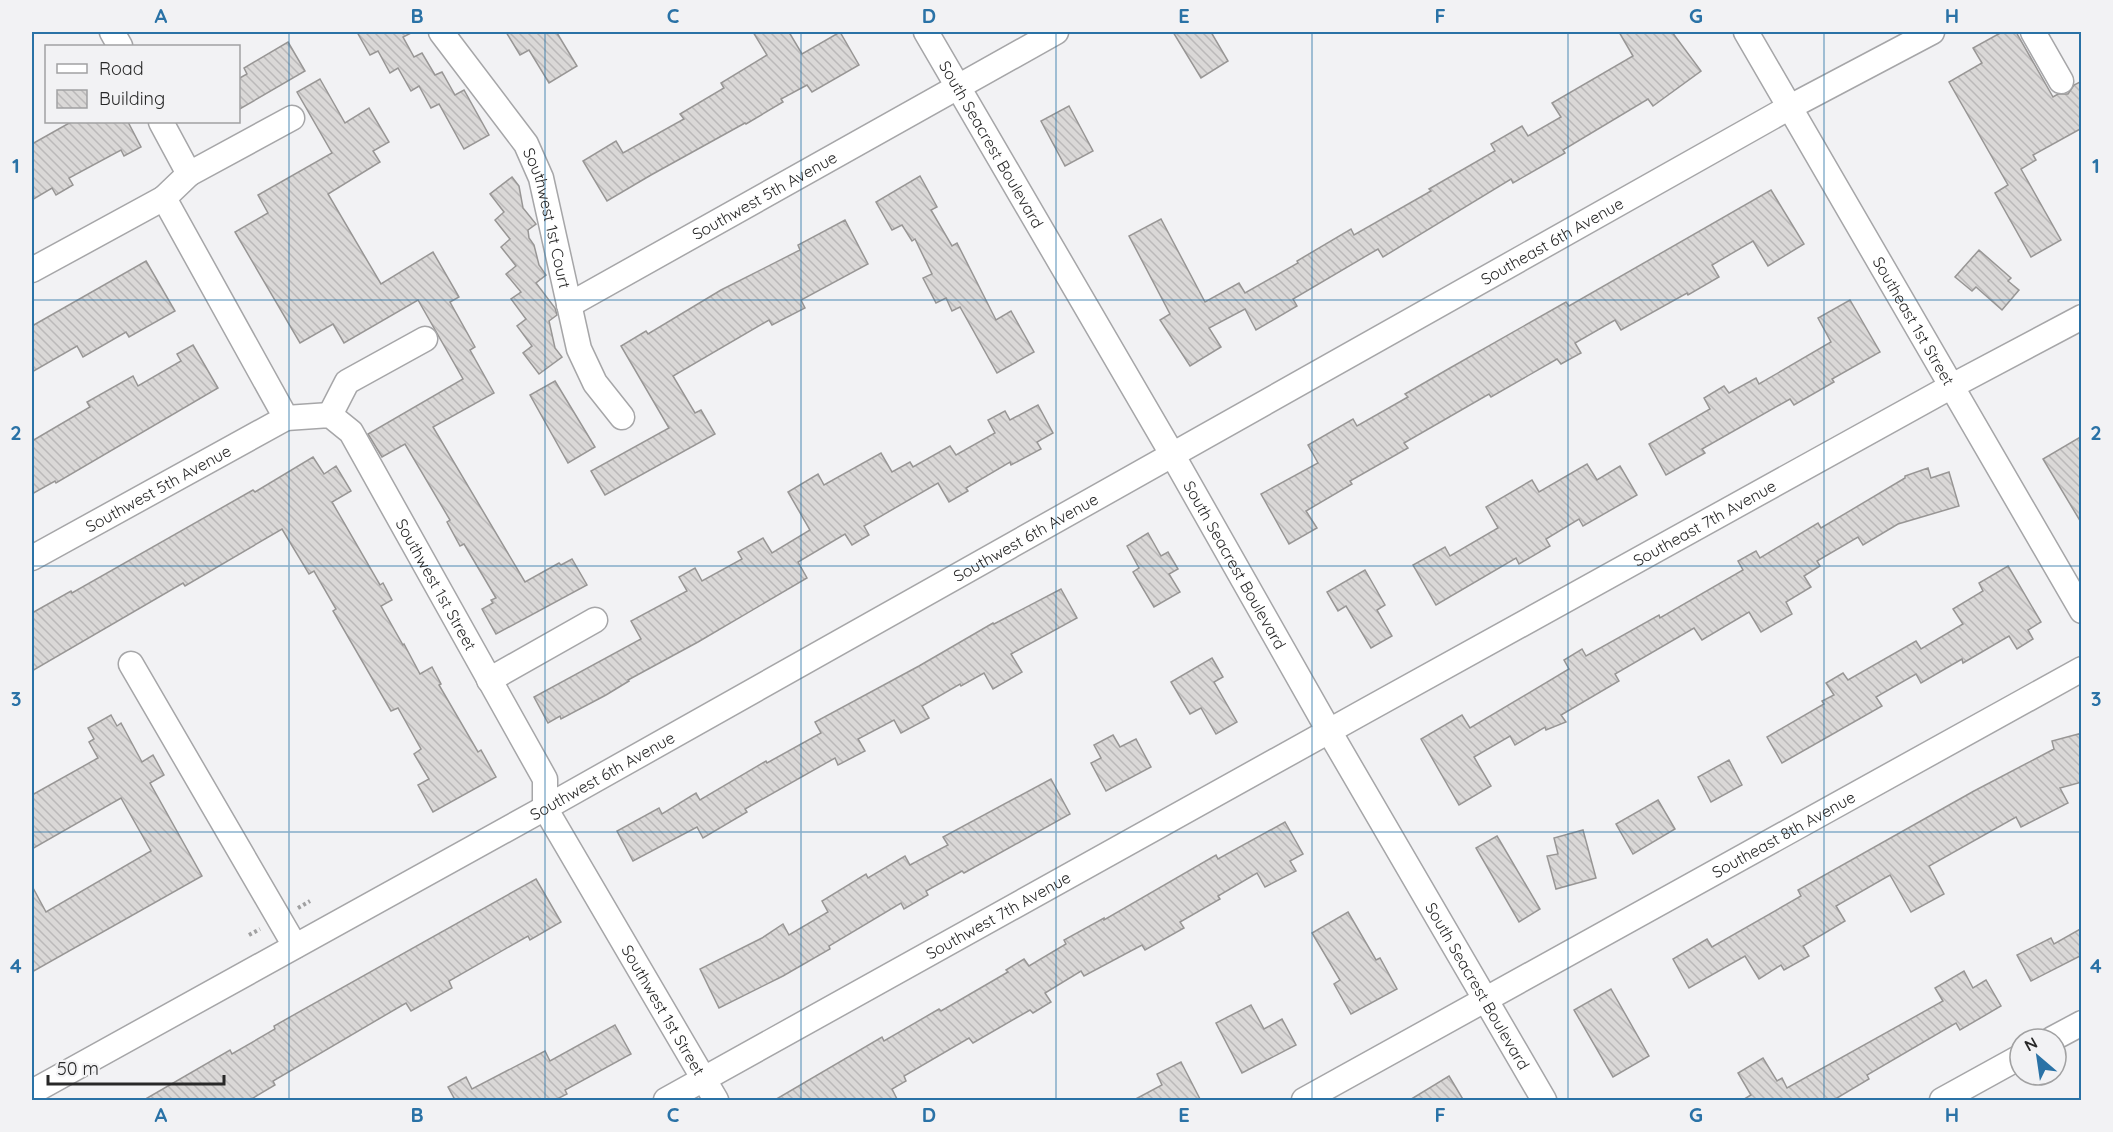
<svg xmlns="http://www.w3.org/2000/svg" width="2113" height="1132" font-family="Quicksand,sans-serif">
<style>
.building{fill:url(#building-back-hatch);stroke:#989695;stroke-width:1.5}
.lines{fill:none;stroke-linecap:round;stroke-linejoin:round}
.minor-casing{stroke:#a6a6a8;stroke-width:27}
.path{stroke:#a0a0a1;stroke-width:4;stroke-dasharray:3 3;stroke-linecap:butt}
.minor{stroke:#fff;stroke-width:24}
.grid{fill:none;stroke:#2a72a6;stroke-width:1.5;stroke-opacity:0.55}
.labels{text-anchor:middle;stroke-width:4.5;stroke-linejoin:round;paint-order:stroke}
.street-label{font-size:16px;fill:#282828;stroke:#f2f2f4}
.neatline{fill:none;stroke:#2a72a6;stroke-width:2}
.grid-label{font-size:20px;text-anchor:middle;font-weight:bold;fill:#2a72a6}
</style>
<defs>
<pattern id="building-back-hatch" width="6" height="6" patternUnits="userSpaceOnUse" patternTransform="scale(1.5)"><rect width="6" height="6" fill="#dad8d7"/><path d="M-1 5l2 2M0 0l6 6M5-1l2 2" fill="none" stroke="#bbb9b9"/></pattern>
</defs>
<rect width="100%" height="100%" fill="#f2f2f4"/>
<g class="building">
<polygon points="357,32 413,32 403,37 414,57 422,53 435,75 442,72 455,95 464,90 489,135 464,149 439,104 431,108 419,86 411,91 398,68 390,73 378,51 370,55"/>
<polygon points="506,32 559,32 557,33 577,66 549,83 529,50 520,55"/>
<polygon points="753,32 789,32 802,54 840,32 859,65 812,92 807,85 781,99 783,102 746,124 745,123 651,175 607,201 583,161 616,141 623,153 684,119 680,114 724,88 721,83 767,55"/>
<polygon points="1173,32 1211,32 1228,61 1201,78"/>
<polygon points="1619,32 1672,32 1701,71 1653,106 1648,99 1563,150 1565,153 1513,183 1511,179 1383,257 1378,249 1293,299 1297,306 1256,330 1245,309 1209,328 1221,347 1190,366 1160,320 1170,314 1129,236 1161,219 1205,302 1239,283 1245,293 1298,263 1297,261 1351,229 1354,235 1431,191 1429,189 1495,151 1491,144 1522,126 1528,136 1561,117 1552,103 1633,56"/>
<polygon points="2002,32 2016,32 2053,97 2058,94 2068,94 2074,85 2082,81 2082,128 2033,155 2036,160 2021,169 2061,240 2031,257 1995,193 2008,185 1949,82 1982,63 1973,48"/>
<polygon points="288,42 305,71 238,110 238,79 247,74 244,68"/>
<polygon points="320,79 345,123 369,108 389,142 373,151 380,162 328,194 381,284 433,252 459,297 450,302 475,347 470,350 494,393 433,427 525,582 559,563 561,565 572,559 587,585 496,634 482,609 493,603 491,600 496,598 464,544 460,546 447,522 450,520 405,444 382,457 368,434 463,379 418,300 344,343 333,324 300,343 235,232 268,213 258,195 332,153 297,92"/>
<polygon points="1069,106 1093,151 1065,166 1041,121"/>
<polygon points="71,122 128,122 141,147 124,156 121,150 69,178 73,185 56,195 52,188 32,200 32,144"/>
<polygon points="920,176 937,207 931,210 952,246 957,243 996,320 1011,311 1034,352 997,373 960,307 952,311 946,298 936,303 923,278 932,274 915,239 912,241 902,225 892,230 876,202"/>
<polygon points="512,177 519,186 523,208 536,224 528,230 529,238 534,245 539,265 546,275 536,283 555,308 557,315 549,321 555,348 562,357 539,374 523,353 532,346 517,326 526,319 511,299 521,292 506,274 516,266 501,247 510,239 495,220 504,212 490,194"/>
<polygon points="1771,190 1804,244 1768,266 1753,241 1712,265 1719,277 1688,295 1687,293 1621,330 1615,320 1575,343 1581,353 1561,364 1557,359 1491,397 1489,394 1404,443 1408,448 1350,481 1352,484 1306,511 1317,528 1289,544 1261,494 1318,463 1308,445 1353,419 1357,426 1408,397 1405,394 1450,368 1566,302 1569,306"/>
<polygon points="845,220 868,264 801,300 805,308 772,325 769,320 673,376 695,413 701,410 715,434 605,495 591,471 669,428 621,346 646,331 648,334 721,290 800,250 798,245"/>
<polygon points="1979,250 2011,278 2008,281 2019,290 2002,310 1976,287 1972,291 1955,277"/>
<polygon points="146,261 175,311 129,337 126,332 83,357 77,346 32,372 32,326"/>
<polygon points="1850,300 1880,352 1832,379 1834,382 1794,405 1790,399 1702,449 1705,453 1666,475 1649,444 1710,409 1704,398 1724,386 1729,393 1756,378 1759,384 1831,342 1818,318"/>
<polygon points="193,345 218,388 56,483 55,481 32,494 32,441 90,407 87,402 133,376 138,386 181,361 177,354"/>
<polygon points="555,381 595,447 568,463 530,395"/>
<polygon points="1038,405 1053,433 1037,442 1041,449 1011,465 1010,462 966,488 968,491 949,502 938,483 864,526 869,535 852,545 845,534 798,562 807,578 698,642 628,680 629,681 606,695 561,719 560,716 548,723 534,697 641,639 631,621 687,591 679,577 695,568 702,581 742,559 738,552 763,538 772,553 810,530 788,492 818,474 824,485 881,453 892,472 910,462 913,467 950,446 956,455 995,433 988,420 1005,411 1010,420"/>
<polygon points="2082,436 2082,524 2043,459"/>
<polygon points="313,457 324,474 336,466 351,491 332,502 380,585 383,583 392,600 381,606 403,645 404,644 420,674 432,667 441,684 439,685 478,752 481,750 496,777 433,812 418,785 429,779 414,754 421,749 398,708 391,711 333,611 336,609 314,571 309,574 282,529 185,586 183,583 32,671 32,613 71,591 72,593 253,490 255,492"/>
<polygon points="1587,464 1597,480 1620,466 1637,495 1583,526 1579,519 1546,539 1550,546 1519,564 1516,558 1436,605 1413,565 1445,547 1450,556 1498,528 1486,507 1532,480 1539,492"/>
<polygon points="1928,468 1931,478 1949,472 1959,506 1898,524 1863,545 1858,537 1817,561 1820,566 1804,576 1811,587 1786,602 1792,614 1761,632 1749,612 1702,640 1694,628 1615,674 1619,681 1561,715 1566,722 1546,730 1545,727 1515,745 1510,736 1474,757 1491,786 1459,805 1421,739 1462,715 1470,728 1569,669 1564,660 1582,649 1586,656 1659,615 1660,618 1743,570 1738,561 1756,551 1760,558 1818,523 1821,528 1905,478 1905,476"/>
<polygon points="1148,533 1161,556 1168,552 1178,569 1169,574 1180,592 1154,607 1133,572 1139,568 1127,546"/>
<polygon points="2008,566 2041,622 2028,630 2033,639 2017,649 2009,636 1963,663 1962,659 1921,683 1916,674 1876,697 1882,706 1782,763 1767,737 1824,704 1822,701 1834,695 1826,683 1843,673 1848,680 1916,641 1921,649 1963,624 1953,609 1983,591 1979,583"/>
<polygon points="1365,570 1385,605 1377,610 1392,636 1371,648 1346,606 1338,611 1327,592"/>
<polygon points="1061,589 1077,618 1011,654 1022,672 993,689 984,673 961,686 960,684 922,706 929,718 901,733 894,720 858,739 865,751 838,765 835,758 745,809 747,812 703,838 697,827 633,861 617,831 659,808 662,814 696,793 700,800 766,761 767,763 821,733 815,722 919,666 993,623 994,624"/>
<polygon points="1212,658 1223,677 1214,682 1237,722 1216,734 1201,708 1190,714 1171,682"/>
<polygon points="111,715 117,726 121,723 142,762 153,755 164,775 150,783 202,876 32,972 32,886 46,912 151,851 121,798 32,849 32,795 98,758 89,742 94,739 88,728"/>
<polygon points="2082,733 2082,782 2060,788 2068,803 2021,827 2016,817 1929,866 1944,894 1911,912 1890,875 1836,906 1845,921 1803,946 1809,956 1784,970 1781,965 1759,979 1745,956 1689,988 1673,959 1707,939 1712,947 1801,896 1798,890 1974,791 2054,749 2052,741"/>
<polygon points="1113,735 1120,747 1136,739 1151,767 1106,791 1091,763 1101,758 1094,745"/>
<polygon points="1729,760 1742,785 1711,802 1698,777"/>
<polygon points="1051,779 1070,814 964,873 962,871 926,891 928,895 904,909 901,903 829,946 830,949 783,976 719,1008 700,969 762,938 783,924 789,935 828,912 822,901 866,874 868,878 905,856 910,865 948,845 943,837"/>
<polygon points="1658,800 1675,829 1633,854 1616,824"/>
<polygon points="1285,822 1303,854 1290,861 1296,871 1265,887 1257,873 1218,896 1220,899 1180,922 1184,928 1145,950 1142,945 1084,976 1081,971 1045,993 1051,1002 1033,1013 1030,1010 973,1043 969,1038 904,1076 906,1081 892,1089 898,1101 773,1101 882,1037 884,1041 939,1009 941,1011 1008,972 1006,970 1024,959 1029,966 1066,944 1064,940 1104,918 1104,920 1216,855 1218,859"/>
<polygon points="1583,830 1596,878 1556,889 1547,856 1558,854 1554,838"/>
<polygon points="1497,836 1540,909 1519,922 1476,848"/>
<polygon points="536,879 561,922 530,940 528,936 449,981 452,988 411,1011 406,1003 273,1081 275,1085 248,1101 142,1101 230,1050 232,1054 275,1029 274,1026"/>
<polygon points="1348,912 1376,960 1380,958 1397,989 1351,1014 1334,984 1340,980 1312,933"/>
<polygon points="2082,928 2082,955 2031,981 2017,955 2051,938 2054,944"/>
<polygon points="1964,971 1973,988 1986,980 2001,1006 1960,1030 1956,1023 1867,1075 1869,1079 1832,1101 1741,1101 1751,1095 1738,1073 1763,1058 1777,1081 1782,1078 1787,1088 1943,1001 1935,988"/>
<polygon points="1611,989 1649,1056 1613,1077 1574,1010"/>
<polygon points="1251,1005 1264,1029 1282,1019 1296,1045 1242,1073 1216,1023"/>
<polygon points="615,1025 631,1054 565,1090 567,1094 553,1101 449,1101 454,1098 448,1087 466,1077 472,1089 545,1051 550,1061"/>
<polygon points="1181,1062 1201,1101 1132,1101 1162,1085 1157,1074"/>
<polygon points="1449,1076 1464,1101 1408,1101"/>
</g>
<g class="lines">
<defs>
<g id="minor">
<polyline points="112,32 120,46"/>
<path id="s1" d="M441,32l85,112 15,34 38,171 16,34 27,34"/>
<path id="s2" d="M926,32l246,422 157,277 215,369"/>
<path id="s3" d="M1746,32l336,579"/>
<polyline points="2033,32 2061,81"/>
<path id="s4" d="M161,122l28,52 -25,24 122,220 44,-3 21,17 194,347v29l171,292"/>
<polyline points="189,174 292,118"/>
<polyline points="32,270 164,198"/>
<path id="s5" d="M569,305l487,-273"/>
<polyline points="330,415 347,382 425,339"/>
<path id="s6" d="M32,558l254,-140"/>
<polyline points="131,664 295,946"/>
<polyline points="489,680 595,620"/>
<polyline points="2052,1039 2082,1023"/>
<path id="s7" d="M32,1092l513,-284 1245,-701 142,-75"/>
<path id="s8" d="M666,1100l699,-389 587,-325 130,-69"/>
<path id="s9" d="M1304,1100l778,-431"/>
<polyline points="1942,1100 2020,1057"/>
</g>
</defs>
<use href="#minor" class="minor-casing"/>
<g class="path">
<polyline points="298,908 310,901"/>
<polyline points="249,935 260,929"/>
</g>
<use href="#minor" class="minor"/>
</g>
<path class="grid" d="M289,32v1068M545,32v1068M801,32v1068M1056,32v1068M1312,32v1068M1568,32v1068M1824,32v1068M32,300h2050M32,566h2050M32,832h2050"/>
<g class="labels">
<g class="street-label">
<text dy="6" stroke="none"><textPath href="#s2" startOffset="130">South Seacrest Boulevard</textPath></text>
<text dy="6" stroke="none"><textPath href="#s5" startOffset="224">Southwest 5th Avenue</textPath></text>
<text dy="6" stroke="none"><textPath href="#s1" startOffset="218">Southwest 1st Court</textPath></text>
<text dy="6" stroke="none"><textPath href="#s7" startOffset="1742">Southeast 6th Avenue</textPath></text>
<text dy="6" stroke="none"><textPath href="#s3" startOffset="334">Southeast 1st Street</textPath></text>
<text dy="6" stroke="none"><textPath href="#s6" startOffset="144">Southwest 5th Avenue</textPath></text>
<text dy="6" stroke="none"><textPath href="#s8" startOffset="1188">Southeast 7th Avenue</textPath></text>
<text dy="6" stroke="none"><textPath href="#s7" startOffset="1138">Southwest 6th Avenue</textPath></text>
<text dy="6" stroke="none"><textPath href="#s2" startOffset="616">South Seacrest Boulevard</textPath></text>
<text dy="6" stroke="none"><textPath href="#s4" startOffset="591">Southwest 1st Street</textPath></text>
<text dy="6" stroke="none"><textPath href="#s7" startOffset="652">Southwest 6th Avenue</textPath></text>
<text dy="6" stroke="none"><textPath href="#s9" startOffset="548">Southeast 8th Avenue</textPath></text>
<text dy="6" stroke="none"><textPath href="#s8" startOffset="380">Southwest 7th Avenue</textPath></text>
<text dy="6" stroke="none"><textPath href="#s2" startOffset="1102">South Seacrest Boulevard</textPath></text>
<text dy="6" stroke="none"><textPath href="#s4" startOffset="1077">Southwest 1st Street</textPath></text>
</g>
</g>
<rect width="2113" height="1132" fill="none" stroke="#f2f2f4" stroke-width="66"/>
<rect x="45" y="45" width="195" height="78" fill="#f2f2f4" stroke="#a1a1a2" stroke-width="1.5"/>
<rect x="57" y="64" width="30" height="9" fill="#ffffff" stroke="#a1a1a2" stroke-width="1.5"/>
<text x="99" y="75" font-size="18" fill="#282828">Road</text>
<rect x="57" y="90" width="30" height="18" fill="url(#building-back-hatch)" stroke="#a1a1a2" stroke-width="1.5"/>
<text x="99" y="105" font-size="18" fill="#282828">Building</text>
<g transform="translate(2038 1057) rotate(331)"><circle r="28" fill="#f2f2f4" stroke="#a1a1a2" stroke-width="1.5"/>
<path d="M0-4.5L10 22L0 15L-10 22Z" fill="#2a72a6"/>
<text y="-9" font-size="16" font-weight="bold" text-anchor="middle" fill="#282828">N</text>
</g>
<path d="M48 1075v9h176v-9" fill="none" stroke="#282828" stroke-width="3"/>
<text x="57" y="1075" font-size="18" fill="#282828" stroke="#f2f2f4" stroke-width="4.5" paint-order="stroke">50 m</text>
<rect x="33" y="33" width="2047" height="1066" class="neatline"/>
<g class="grid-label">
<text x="161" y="23">A</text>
<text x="417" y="23">B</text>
<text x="673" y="23">C</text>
<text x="929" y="23">D</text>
<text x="1184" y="23">E</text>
<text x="1440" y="23">F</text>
<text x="1696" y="23">G</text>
<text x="1952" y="23">H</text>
<text x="16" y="173">1</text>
<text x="2096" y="173">1</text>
<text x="16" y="440">2</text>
<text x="2096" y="440">2</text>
<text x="16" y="706">3</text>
<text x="2096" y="706">3</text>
<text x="16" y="973">4</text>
<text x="2096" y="973">4</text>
<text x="161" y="1122">A</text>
<text x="417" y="1122">B</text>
<text x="673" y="1122">C</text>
<text x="929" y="1122">D</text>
<text x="1184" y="1122">E</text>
<text x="1440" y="1122">F</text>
<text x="1696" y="1122">G</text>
<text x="1952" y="1122">H</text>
</g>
</svg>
